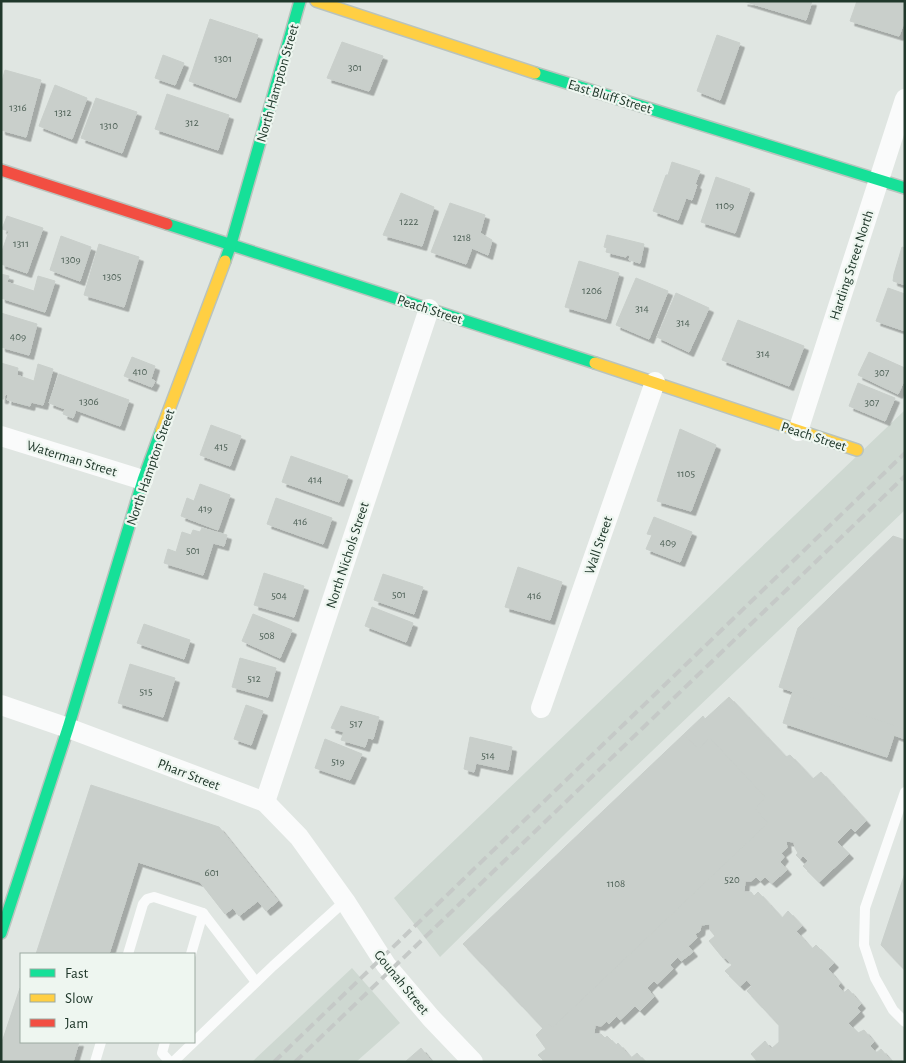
<svg xmlns="http://www.w3.org/2000/svg" width="906" height="1063" font-family="'Alegreya Sans',sans-serif">
<style>
.built{fill:#ced8d1}
.building{fill:#c9cfcb;stroke:#c9cfcb;filter:url(#shadow)}
.lines{fill:none;stroke-linecap:round;stroke-linejoin:round}
.fast-casing{stroke:#b9c3bd;stroke-width:14}
.slow-casing{stroke:#b9c3bd;stroke-width:14}
.jam-casing{stroke:#b9c3bd;stroke-width:14}
.lane{stroke:#fafbfb;stroke-width:10}
.street{stroke:#fafbfb;stroke-width:20}
.fast{stroke:#16e098;stroke-width:11}
.slow{stroke:#ffcf43;stroke-width:11}
.jam{stroke:#f24e42;stroke-width:11}
.rail{stroke:#c5c9c7;stroke-width:4;stroke-dasharray:10 5;stroke-linecap:butt}
.labels{text-anchor:middle;stroke-width:4.5;stroke-linejoin:round;paint-order:stroke}
.number-label{font-size:11px;fill:#4b5e54}
.street-label{font-size:14px;fill:#20382b;stroke:#eef6f0}
</style>
<defs>
<filter id="shadow"><feDropShadow dx="4.5" dy="4.5" stdDeviation="0" flood-color="#0004"/></filter>
</defs>
<rect width="100%" height="100%" fill="#e0e6e2"/>
<g class="built">
<polygon points="905,410 905,510 567,832 440,957 394,898"/>
<polygon points="352,968 400,1023 356,1062 252,1062"/>
</g>
<g class="building">
<polygon points="743,1 812,1 806,20"/>
<polygon points="857,1 905,1 905,20 899,36 850,21"/>
<polygon points="210,19 258,35 236,98 189,81"/>
<polygon points="717,35 740,43 720,100 697,91"/>
<polygon points="342,42 383,56 369,91 327,78"/>
<polygon points="163,55 184,63 175,85 155,78"/>
<polygon points="5,70 41,80 26,137 1,130 1,85"/>
<polygon points="55,85 87,98 72,139 39,126"/>
<polygon points="167,94 229,115 218,150 155,129"/>
<polygon points="96,98 137,112 122,153 81,138"/>
<polygon points="672,162 700,171 695,184 697,185 692,200 686,198 678,220 653,211 666,175 668,175"/>
<polygon points="716,177 750,189 735,233 701,222"/>
<polygon points="401,193 434,207 422,246 383,235"/>
<polygon points="450,203 485,215 480,233 492,240 488,255 472,248 466,264 431,252"/>
<polygon points="7,216 43,228 27,273 1,264 1,254 9,231 2,229"/>
<polygon points="607,235 644,244 640,263 629,260 630,255 626,255 626,257 606,252 607,248 604,247"/>
<polygon points="61,236 91,247 80,281 50,270"/>
<polygon points="99,244 139,257 124,307 84,295"/>
<polygon points="902,247 905,248 905,285 893,281 894,274"/>
<polygon points="579,261 619,273 606,319 565,307"/>
<polygon points="1,274 9,276 7,282 34,291 38,276 55,281 45,312 1,298"/>
<polygon points="636,278 668,291 649,339 616,325"/>
<polygon points="888,288 905,294 905,331 876,321"/>
<polygon points="676,293 709,308 689,352 657,337"/>
<polygon points="1,313 37,324 29,355 1,347"/>
<polygon points="738,320 804,346 789,386 722,360"/>
<polygon points="869,352 905,368 905,379 898,394 858,375"/>
<polygon points="132,357 155,366 151,379 155,381 152,387 124,376"/>
<polygon points="1,363 18,368 17,375 34,381 38,364 53,369 43,405 31,402 30,406 7,400 8,395 5,394 4,399 1,399"/>
<polygon points="59,374 129,400 120,426 76,410 73,418 63,414 65,409 49,403"/>
<polygon points="858,383 895,398 885,421 849,406"/>
<polygon points="211,425 241,436 230,466 200,455"/>
<polygon points="680,429 716,445 691,511 657,501"/>
<polygon points="291,456 348,476 339,502 282,482"/>
<polygon points="200,484 230,495 218,530 181,516 187,498 194,501"/>
<polygon points="276,498 332,518 323,544 267,524"/>
<polygon points="654,517 692,532 680,562 646,549 652,535 647,534"/>
<polygon points="202,528 227,535 224,546 213,543 203,575 164,563 168,549 176,552 182,532 191,535 193,530 200,532"/>
<polygon points="893,536 905,540 905,729 779,687 798,628"/>
<polygon points="518,567 562,582 550,620 505,607"/>
<polygon points="264,573 304,586 294,617 254,605"/>
<polygon points="383,574 423,587 414,614 374,600"/>
<polygon points="372,607 413,623 406,642 365,626"/>
<polygon points="253,614 292,630 280,658 242,641"/>
<polygon points="144,624 190,640 184,659 137,643"/>
<polygon points="240,658 276,668 268,697 232,687"/>
<polygon points="130,664 175,678 163,717 118,703"/>
<polygon points="793,691 905,729 905,739 894,735 887,757 783,723"/>
<polygon points="729,697 786,757 790,755 813,779 821,772 866,821 855,832 851,828 837,842 849,854 819,882 803,866 808,861 803,856 800,859 796,855 798,853 795,848 794,842 786,841 787,848 781,853 784,857 780,862 787,870 772,883 765,877 760,881 756,877 751,881 745,881 744,892 751,892 754,896 758,892 782,918 788,911 802,926 796,931 812,949 816,945 834,963 828,969 840,983 838,986 844,993 848,989 861,1004 857,1008 860,1012 848,1023 858,1033 864,1030 874,1042 870,1046 876,1053 881,1049 892,1062 756,1062 757,1061 751,1054 765,1041 771,1049 779,1042 779,1025 747,991 752,986 747,980 740,986 725,971 732,965 726,958 723,958 709,941 715,936 710,930 710,924 701,925 700,931 695,934 697,938 688,946 693,952 681,961 678,957 670,965 673,969 657,984 654,981 647,988 654,997 640,1011 635,1006 620,1020 617,1016 609,1024 607,1021 601,1026 595,1025 594,1034 601,1034 605,1038 607,1036 616,1045 618,1043 631,1058 637,1053 645,1062 545,1062 538,1055 546,1049 536,1035 548,1023 552,1028 768,823 755,808 766,798 710,738 698,749 684,734 703,716 705,719"/>
<polygon points="246,705 263,711 251,745 234,739"/>
<polygon points="341,706 379,717 373,739 368,738 365,747 341,740 344,732 331,728"/>
<polygon points="684,734 698,749 710,738 766,798 755,808 768,823 552,1028 548,1023 543,1028 463,944"/>
<polygon points="470,737 512,747 508,770 476,763 474,772 464,769"/>
<polygon points="325,739 362,754 350,780 315,768"/>
<polygon points="91,785 219,827 278,901 266,911 258,901 239,916 233,908 225,914 200,882 138,862 109,954 36,954"/>
<polygon points="905,873 905,970 881,945"/>
<polygon points="20,988 21,988 21,1042 79,1042 73,1062 1,1062 1,1045"/>
<polygon points="421,1048 432,1062 405,1062"/>
</g>
<g class="lines">
<defs>
<g id="fast">
<polyline points="535,73 905,188"/>
<polyline points="167,224 595,363"/>
<polyline points="225,261 231,244 300,1"/>
<polyline points="1,933 68,728 143,480 161,431"/>
</g>
<g id="slow">
<polyline points="316,1 535,73"/>
<polyline points="595,363 857,450"/>
<polyline points="161,431 225,261"/>
</g>
<polyline id="jam" points="1,170 167,224"/>
</defs>
<use href="#fast" class="fast-casing"/>
<use href="#slow" class="slow-casing"/>
<use href="#jam" class="jam-casing"/>
<g class="lane">
<polyline points="905,792 865,908 864,945 875,978 893,1010 905,1022"/>
<polyline points="128,954 143,904 147,899 154,897 203,913 256,982"/>
<polyline points="191,954 203,913"/>
<polyline points="165,1042 162,1053 170,1062"/>
<polyline points="95,1062 101,1042"/>
<polyline points="173,1062 273,966 345,901"/>
</g>
<g class="street">
<polyline points="798,431 905,99"/>
<polyline points="1,436 143,480"/>
<polyline points="1,705 68,728 265,802 299,837 345,901 386,965 431,1018 473,1062"/>
<polyline points="541,708 655,382"/>
<polyline points="265,802 429,309"/>
</g>
<use href="#fast" class="fast"/>
<use href="#slow" class="slow"/>
<use href="#jam" class="jam"/>
<g class="rail">
<polyline points="274,1062 905,453"/>
<polyline points="295,1062 905,476"/>
</g>
</g>
<g class="labels">
<g class="number-label">
<text x="223" y="62">1301</text>
<text x="355" y="71">301</text>
<text x="18" y="111">1316</text>
<text x="63" y="116">1312</text>
<text x="192" y="126">312</text>
<text x="109" y="129">1310</text>
<text x="725" y="209">1109</text>
<text x="409" y="225">1222</text>
<text x="462" y="241">1218</text>
<text x="21" y="247">1311</text>
<text x="71" y="263">1309</text>
<text x="112" y="280">1305</text>
<text x="592" y="294">1206</text>
<text x="642" y="312">314</text>
<text x="683" y="326">314</text>
<text x="18" y="340">409</text>
<text x="763" y="357">314</text>
<text x="140" y="375">410</text>
<text x="882" y="376">307</text>
<text x="89" y="405">1306</text>
<text x="872" y="406">307</text>
<text x="221" y="450">415</text>
<text x="686" y="477">1105</text>
<text x="315" y="483">414</text>
<text x="205" y="512">419</text>
<text x="300" y="525">416</text>
<text x="668" y="546">409</text>
<text x="193" y="554">501</text>
<text x="399" y="598">501</text>
<text x="279" y="599">504</text>
<text x="534" y="599">416</text>
<text x="267" y="639">508</text>
<text x="254" y="682">512</text>
<text x="146" y="695">515</text>
<text x="356" y="727">517</text>
<text x="488" y="759">514</text>
<text x="338" y="765">519</text>
<text x="212" y="876">601</text>
<text x="732" y="883">520</text>
<text x="616" y="887">1108</text>
</g>
<g class="street-label">
<text transform="translate(277 83) rotate(-74)" y="5">North Hampton Street</text>
<text transform="translate(610 96) rotate(17)" y="5">East Bluff Street</text>
<text transform="translate(851 265) rotate(-72)" y="5">Harding Street North</text>
<text transform="translate(430 309) rotate(18)" y="5">Peach Street</text>
<text transform="translate(814 436) rotate(18)" y="5">Peach Street</text>
<text transform="translate(72 458) rotate(17)" y="5">Waterman Street</text>
<text transform="translate(150 467) rotate(-71)" y="5">North Hampton Street</text>
<text transform="translate(598 545) rotate(-71)" y="5">Wall Street</text>
<text transform="translate(347 555) rotate(-72)" y="5">North Nichols Street</text>
<text transform="translate(189 774) rotate(21)" y="5">Pharr Street</text>
<text transform="translate(402 982) rotate(51)" y="5">Gounah Street</text>
</g>
</g>
<rect width="906" height="1063" fill="none" stroke="#20382b" stroke-width="5"/>
<rect x="20" y="953" width="175" height="90" fill="#eef6f0" stroke="#9caaa1"/>
<rect x="30" y="969" width="25" height="8" fill="#16e098" stroke="#9caaa1"/>
<text x="65" y="978" font-size="15" fill="#20382b">Fast</text>
<rect x="30" y="994" width="25" height="8" fill="#ffcf43" stroke="#9caaa1"/>
<text x="65" y="1003" font-size="15" fill="#20382b">Slow</text>
<rect x="30" y="1019" width="25" height="8" fill="#f24e42" stroke="#9caaa1"/>
<text x="65" y="1028" font-size="15" fill="#20382b">Jam</text>
</svg>
